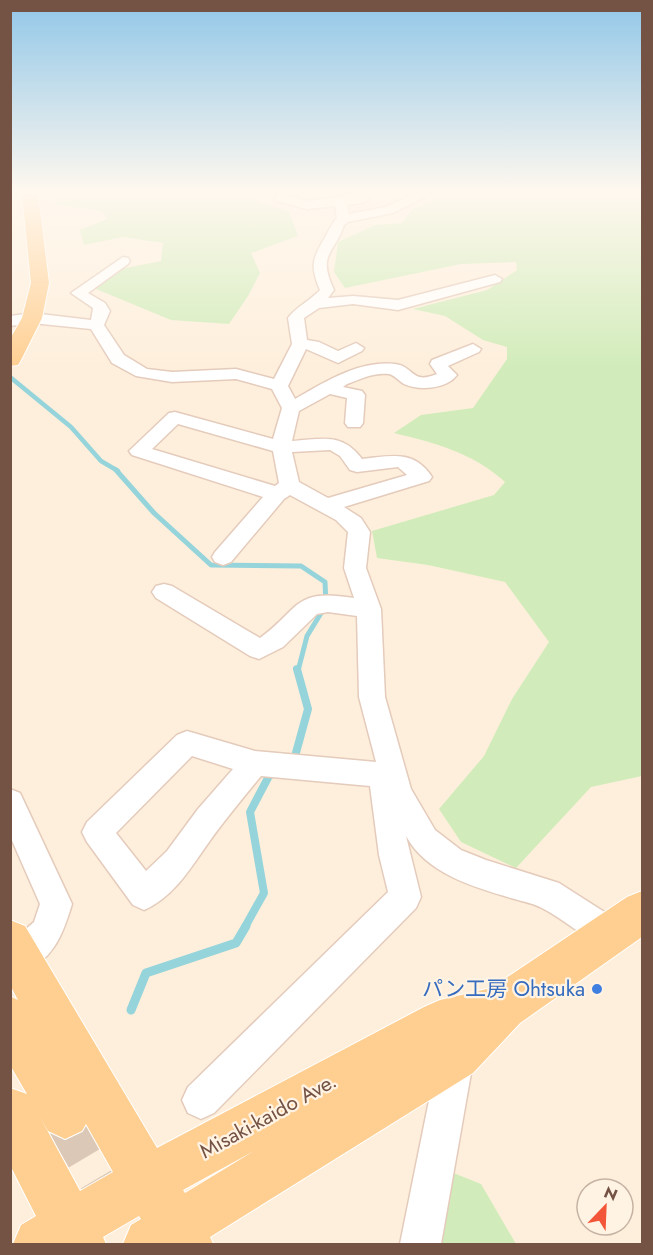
<svg xmlns="http://www.w3.org/2000/svg" width="653" height="1255" font-family="Jost,'Noto Sans JP',sans-serif">
<style>
.green{fill:#d1ecba}
.lines{fill:none;stroke-linecap:round;stroke-linejoin:round}
.stream-far3{stroke:#95d4da;stroke-width:4.5}
.stream-far2{stroke:#95d4da;stroke-width:5}
.stream-far1{stroke:#95d4da;stroke-width:8}
.stream{stroke:#95d4da;stroke-width:9}
.major-tunnel{stroke:#dcc8b6;stroke-width:48;stroke-dasharray:48 24;stroke-linecap:butt}
.minor-casing{stroke:#e4cbbb;stroke-width:3}
.major-casing{stroke:#fff;stroke-width:2}
.minor{fill:#fff;fill-rule:evenodd}
.major{fill:#ffcf92;fill-rule:evenodd}
.shop-dot{fill:#3f7fe0;stroke:#fff3e4;stroke-width:2}
.labels{text-anchor:middle;stroke-width:4.5;stroke-linejoin:round;paint-order:stroke}
.near-shop-label{font-size:21px;fill:#366cbe;stroke:#fff3e4;text-anchor:end}
.near-street-label{font-size:21px;fill:#745244;stroke:#fff3e4}
</style>
<rect width="100%" height="100%" fill="#feefdc"/>
<g class="green">
<polygon points="57,193 252,193 260,202 289,211 298,236 251,253 260,273 248,296 229,324 171,320 96,289 121,269 161,261 163,243 123,237 84,245 80,230 107,219 102,211 57,205"/>
<path d="M449,193h193v583l-51,11 -75,81 -55,-26 -22,-33 45,-53 28,-57 37,-57 -44,-60 -77,-17 -51,-7 -5,-27 122,-36 11,-13c-32,-29 -69,-39 -111,-49l27,-18 52,-7 34,-49v-12l-24,-7 -38,-24 -32,-7 74,-19 30,-20 -1,-8 -55,2 -116,24 -11,-16 4,-30 37,-17 27,-2 10,-14z"/>
<polygon points="451,1172 481,1184 516,1244 437,1244 430,1181"/>
</g>
<g class="lines">
<polyline class="stream-far3" points="10,377 71,427 101,461 118,471"/>
<polyline class="stream-far2" points="116,470 154,513 211,565 301,566 325,582 326,605 307,636 298,671"/>
<g class="stream-far1">
<polyline points="294,760 308,709 297,669"/>
<polyline points="245,927 264,893 250,812 269,776 275,772"/>
</g>
<polyline class="stream" points="131,1010 146,973 236,943 246,926"/>
<polyline class="major-tunnel" points="65,1114 142,1244"/>
<defs>
<g id="minor">
<path d="M275,193h12v3l20,5 64,-8 -1,5 -7,5 -16,2 2,9 36,-7 31,-14h16l-39,20 -45,9 -4,3c-10,30 -27,28 -10,65l-6,8 25,-2 45,4 97,-25 7,4 -2,3 -102,28 -45,-6 -34,4 -15,10 3,22 12,2 19,9 18,-8 8,5 -2,3 -24,12 -32,-14 -18,37 7,13c30,-17 64,-39 100,-35 19,2 16,21 42,10l-7,-10 2,-4 41,-16 8,5 -2,3 -31,14 9,9c-10,14 -38,16 -53,9 -5,-3 -10,-9 -15,-10 -14,-2 -29,5 -42,10l-4,3 19,4 3,4 -2,28 -3,4h-12l-3,-4 2,-25 -17,-4 -31,17 -7,30c30,-2 50,-9 70,18 28,-3 52,-10 70,18l-3,4 -85,26 17,11 9,14 -4,36 15,41 4,88 26,92 24,41 26,20 25,10 73,23 61,39 5,11 -5,11 -11,5c-24,-10 -44,-29 -67,-41 -9,-5 -21,-7 -31,-10 -38,-11 -85,-25 -105,-62l15,61 -5,11 -202,205 -13,6 -13,-6 -6,-13 6,-13 200,-195 -9,-37 -9,-69 -109,-10c-14,17 -28,34 -41,51 -23,29 -41,68 -76,83l-11,-5 -46,-63 -5,-10 5,-10 90,-87 10,-4 68,20 121,11 -17,-65 -2,-81 -29,-4 -11,2 -34,33 -24,12 -9,-3 -94,-58 -4,-6 4,-6 8,-2 8,2 88,52c41,-30 33,-50 94,-40l-10,-30 4,-36 -12,-12 -46,-25 -6,4 -53,63 -8,3 -8,-3 -3,-5 3,-5 48,-55 -131,-42 -3,-4 40,-38 6,-1 98,27 9,-31 -10,-19 -36,-10 -64,3 -36,-6 -24,-13 -21,-34 -59,-6 -22,3v-10l22,-3 59,7 2,-12 -22,-15 52,-36 5,1 2,3 -2,3 -40,29 17,10 5,8 -6,14 20,30 23,14 25,3 64,-3 38,10 18,-35 -4,-26c9,-12 22,-17 32,-28 -13,-30 -4,-35 9,-60 3,-5 4,-8 8,-12l-2,-12 -28,3 -30,-8zM178,424l95,27 6,32 -4,3 -123,-37zM330,450l10,6 10,14 7,2 41,-5 9,8 -79,23 -29,-16 -7,-30zM192,756l41,13 -35,40 -31,42 -21,20 -30,-38z"/>
<path d="M10,789l10,4 52,111c-10,33 -19,56 -53,71l-9,-4v-28l24,-21 6,-18 -30,-68z"/>
<polygon points="456,1038 469,1043 474,1056 441,1244 400,1244 438,1056 443,1043"/>
</g>
<g id="major">
<polygon points="22,193 38,193 49,283 42,318 21,360 18,365 10,366 10,339 22,318 31,283"/>
<path d="M642,891v46l-122,86 -47,50 -263,164 3,7h-90l8,-19 10,-6 -2,-3 -36,21 3,7h-93l8,-19 15,-9 -26,-51v-77l17,6 -17,-29v-69l8,4 -8,-15v-65l15,6 132,222 267,-141 16,-7 51,-12 136,-91zM40,1117l8,14 17,8 17,-8 4,-7 27,48 -33,19zM254,1151l-69,42 -2,-3z"/>
</g>
</defs>
<use href="#minor" class="minor-casing"/>
<use href="#major" class="major-casing"/>
<use href="#minor" class="minor"/>
<use href="#major" class="major"/>
</g>
<linearGradient id="sky" x2="0" y2="1"><stop stop-color="#91c7e8"/><stop offset="0.52" stop-color="#fff8ef"/><stop offset="1" stop-color="#fff8ef" stop-opacity="0"/></linearGradient>
<rect width="653" height="369" fill="url(#sky)"/>
<circle class="shop-dot" cx="597" cy="989" r="6"/>
<g class="labels">
<g class="near-shop-label">
<text x="585" y="996">パン工房 Ohtsuka</text>
</g>
<g class="near-street-label">
<text transform="translate(268 1116) rotate(-29)" y="7">Misaki-kaido Ave.</text>
</g>
</g>
<rect width="653" height="1255" fill="none" stroke="#745244" stroke-width="24"/>
<g transform="translate(605 1207) rotate(23)"><circle r="28" fill="#fff3e4" stroke="#c7b3a4" stroke-width="1.5"/>
<path d="M0-4.5L10 22L0 15L-10 22Z" fill="#f25537"/>
<text y="-9" font-size="16" font-weight="bold" text-anchor="middle" fill="#745244">N</text>
</g>
</svg>
